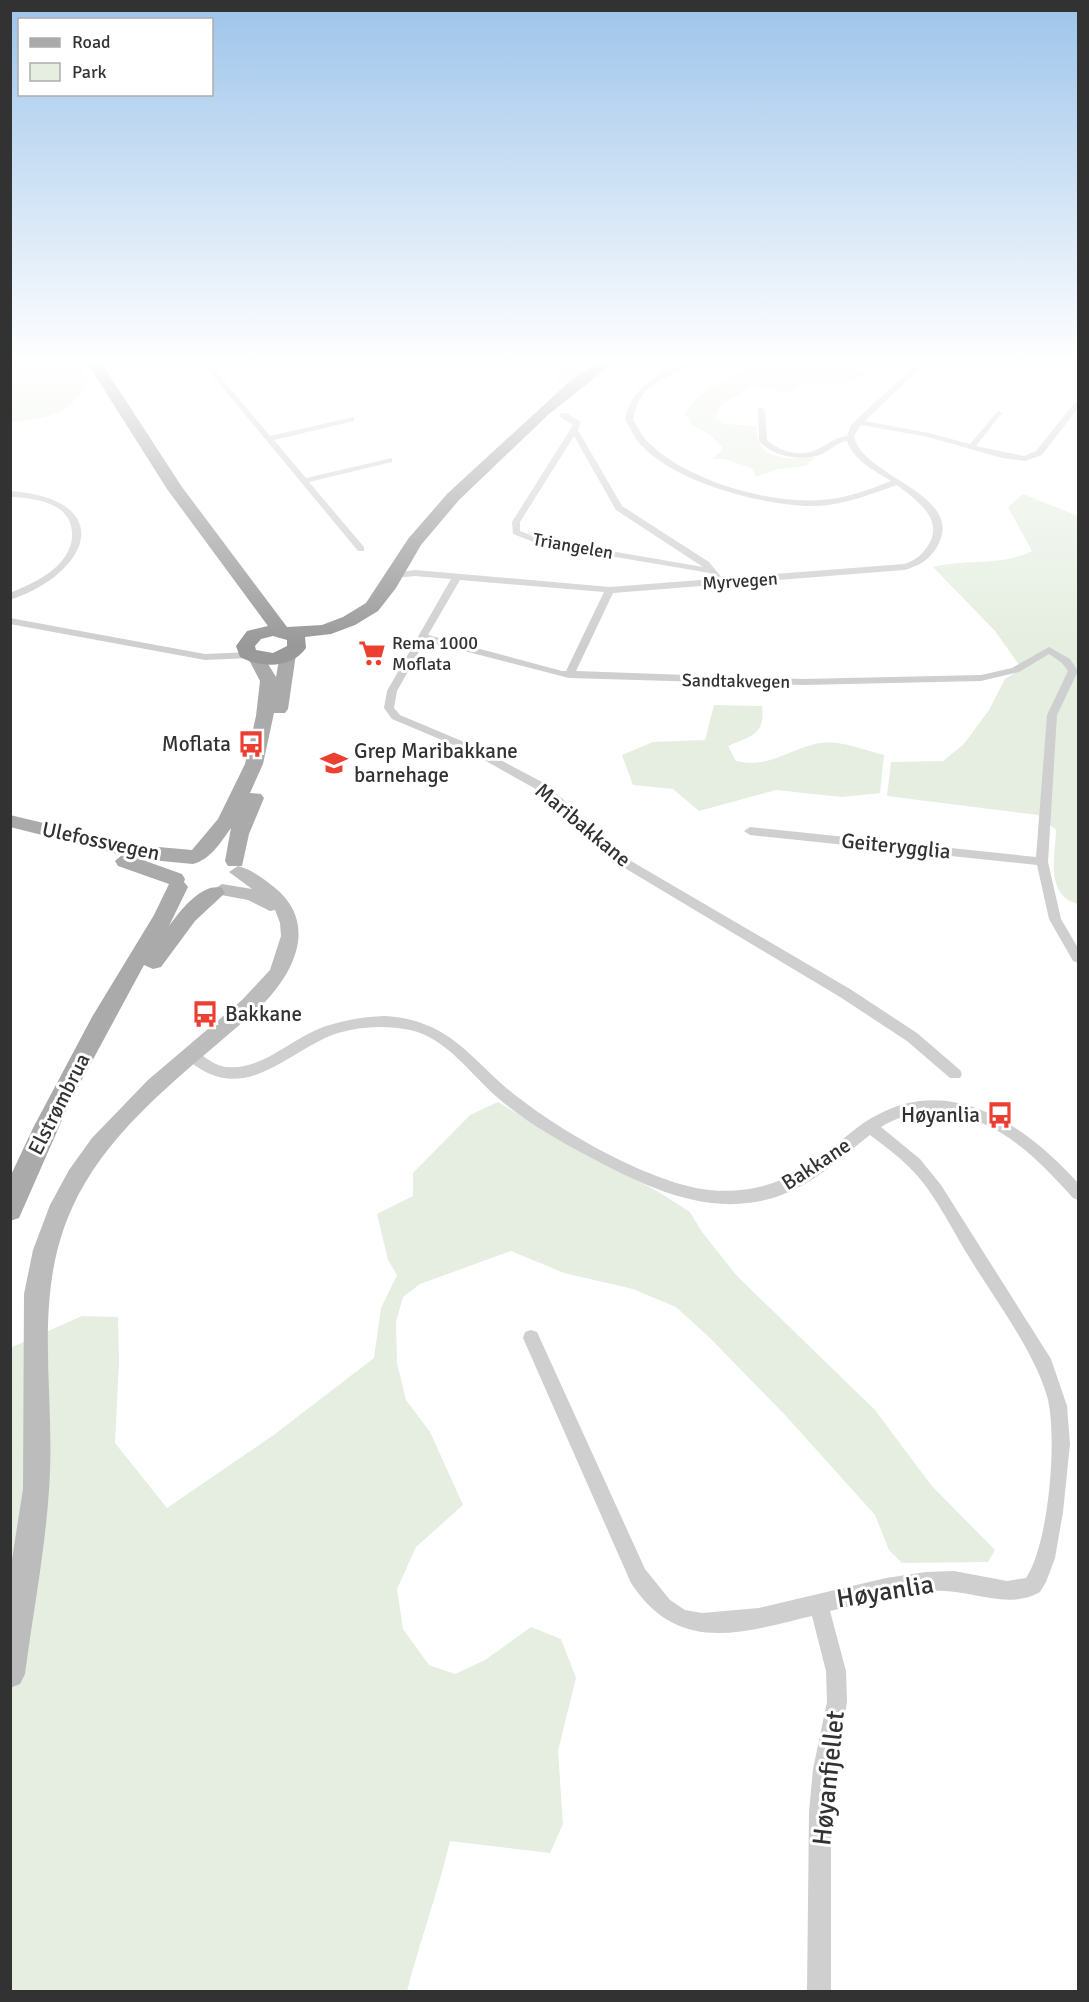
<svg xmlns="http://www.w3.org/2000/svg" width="1089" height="2002" font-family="Signika,sans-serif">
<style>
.green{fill:#e5eee0}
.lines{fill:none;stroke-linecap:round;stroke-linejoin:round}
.street{fill:#cfcfcf;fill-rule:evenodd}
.secondary{fill:#bcbcbc;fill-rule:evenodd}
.primary{fill:#aaa;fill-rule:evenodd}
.highway{fill:#999;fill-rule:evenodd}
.labels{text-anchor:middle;stroke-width:6;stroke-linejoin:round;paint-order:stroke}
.far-street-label{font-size:18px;fill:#323232;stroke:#fff}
.far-poi-label{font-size:18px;fill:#323232;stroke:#fff;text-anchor:start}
.poi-label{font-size:21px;fill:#323232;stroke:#fff;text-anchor:end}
.street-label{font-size:21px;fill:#323232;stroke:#fff}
.near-street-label{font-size:26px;fill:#323232;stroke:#fff}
</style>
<rect width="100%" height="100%" fill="#fff"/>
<g class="green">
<path d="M11,364h68l10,15c-18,37 -41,38 -78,44z"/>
<polygon points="567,364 611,364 580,384 554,381"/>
<path d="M755,364h96l-1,4 21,7 -27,7h-38l-19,11 -31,-8 -33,18 -9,16 10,5 33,2c-3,36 32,33 59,31l-11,9 -27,3 -22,8 -4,-9 -28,-9h-13l11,-8v-4l-13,-13 -19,-10v-5l-6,-5 15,-19z"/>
<path d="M1023,494l55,22v388c-33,-9 -23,-47 -22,-74l-18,-15 -151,-19 4,-34 52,-1 21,-17 25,-34 16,-31 17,-10 -27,-38 -62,-64c35,-9 66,0 99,-16l-24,-44z"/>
<path d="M714,705l48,1c4,29 -12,30 -34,40l8,15c34,8 54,-13 84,-18 21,-3 44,7 64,12l-4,38 -38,4 -66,-7 -77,21 -26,-22 -40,-4 -11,-30 31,-13 52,-2z"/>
<path d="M498,1102l66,40 93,49 33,21 12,20 35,44 138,134 56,75 64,65 -7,12 -86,1 -13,-13 -14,-35 -90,-100 -75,-77 -34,-31 -43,-18 -69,-16 -53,-22 -91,33 -17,13 -7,25 1,41 9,37 24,32 33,73 -47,42 -19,42 6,40 26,36 26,9 30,-14 46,-33 30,12 15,39 -18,73 5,73 -13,29 -100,-12c-12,51 -30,100 -43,150h-396l-1,-643 72,-32 36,1 1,45 -4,81 52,65 108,-74 99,-76 7,-50 16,-33 -9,-15 -11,-46 36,-18v-23l57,-58z"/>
</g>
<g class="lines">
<g class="street">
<polygon points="203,364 210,364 270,436 354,417 354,421 274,440 306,478 392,458 392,462 309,482 364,547 364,551 358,551"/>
<path d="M682,364h11c-27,16 -53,18 -60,55 4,6 7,14 12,20 37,40 121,65 175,61 25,-1 48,-10 71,-19 -16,-10 -38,-21 -44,-40 -10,1 -16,9 -25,13 -20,8 -49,3 -63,-13l-1,-34 7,2 2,31c12,12 34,17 49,10 11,-5 18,-12 31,-14l4,-11 65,-61h8l-59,57 64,12 41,11 28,-33 4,2 -26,33 48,10 12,-5 39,-49h3v6l-36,47 -17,6 -23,-3 -74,-21 -67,-12 -7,11c7,41 114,58 83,111 -8,13 -18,19 -33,23l-291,23 -37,78 227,8 178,-4 31,-7 37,-21 21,12 8,12 -21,44 -9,147 13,57 17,29v15l-5,-2 -24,-42 -12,-54 -287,-30 -6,-4 6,-4 286,30 11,-142 21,-44 -6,-8 -13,-9 -30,18 -38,9 -178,4 -234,-7 -144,-37 -28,50 -3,17 6,7 76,32 66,35 21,17 41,42 27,20 219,128 67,44 43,37 2,4 -2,4h-10l-43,-37 -67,-44 -217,-130 -27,-20 -41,-42 -21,-17 -66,-37 -76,-32 -8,-11 3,-17 64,-112 -36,-3 -20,2 -5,-3 2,-2 23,-3 195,17 103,-8 -3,-6 -171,-29 -26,-10 -1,-12 61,-97 -13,-8v-4h6l15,9 -3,8 44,76 87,56 13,16 182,-14c11,-3 19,-10 25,-20 15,-26 -14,-45 -32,-59 -26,9 -53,20 -80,21 -51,1 -149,-24 -181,-67 -4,-6 -7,-13 -11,-20 6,-30 30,-45 57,-55zM574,436l42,74 87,57 -162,-28 -21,-8v-9zM460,580l144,12 -38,79h-4l-134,-36z"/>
<path d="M10,491c108,8 81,82 0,109v-7c18,-8 38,-16 51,-31 7,-8 12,-19 11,-30 -2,-30 -38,-34 -62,-35z"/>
<polygon points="10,618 205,654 251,652 256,655 251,658 205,660 10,624"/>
<path d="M384,1016c71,4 88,48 139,85 44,34 131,83 186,89 50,5 87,-12 124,-43 14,-11 28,-24 44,-32 77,-42 151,13 201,68v17l-5,-2c-36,-40 -74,-79 -129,-85 -22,-2 -44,2 -63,14l39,32 21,26 110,174 16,47 3,38 -7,68 -8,46 -9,24 -6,10c-33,19 -69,-3 -105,-1 -36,2 -70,12 -105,20l16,60 1,31 -12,67 -4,43v180h-24l2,-180 4,-43 14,-67 -1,-31 -14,-55c-71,17 -134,39 -181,-33l-108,-245 2,-6 6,-2 6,2 108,237 25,31 15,10 17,3 57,-5 127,-30 40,-6 28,-1 53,10 19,-3c23,-34 32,-142 21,-182 -13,-45 -53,-98 -78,-139 -18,-29 -35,-66 -60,-90 -12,-12 -26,-22 -39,-32 -30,23 -57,50 -94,62 -67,22 -132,-11 -190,-42 -30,-16 -61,-34 -88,-57 -27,-23 -51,-60 -88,-68 -24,-5 -49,-4 -72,3 -44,14 -85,65 -134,38 -7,-4 -17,-10 -21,-17l2,-4 5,-1c13,4 22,17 37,18 33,3 60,-24 89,-37 21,-9 45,-13 68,-14z"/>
</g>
<path class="secondary" d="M238,866c12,3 23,11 32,18 47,34 29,81 -4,117 -62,58 -137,108 -181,182 -59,99 -28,200 -36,307 -4,61 -16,123 -24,184l-5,10 -10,4v-116l13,-83 1,-195 9,-44 17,-45 19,-35 23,-32 56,-58 94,-80 28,-30 11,-34 -1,-13 -5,-13 -5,1 -22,-11 -32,-6 -3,-4 9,-6 30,5 -23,-17z"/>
<path class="primary" d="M288,649l8,5 -8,55 -3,4h-11l-11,51 -13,29 11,1 3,4 -15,36 -7,32h-14l-3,-5 6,-33c-11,15 -20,31 -38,36l-53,-5 42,15 3,5 -1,3 4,5 -19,39c11,-15 33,-44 53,-38l3,5 -30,28 -34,46 -8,2 -9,-4 -74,137 -51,116 -9,3v-44l23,-49 59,-111 62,-102 15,-31 -51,-18 -3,-5 7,-6 -112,-28v-12l126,30 56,5 26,-31 27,-55 11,-48 4,-35 -12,-23 2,-4h12l14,23 4,-23z"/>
<path class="highway" d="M88,364h14l80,123 105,140 35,-2 21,-8 23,-14 42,-64 39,-45 123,-113 25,-17h17l-63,50 -90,86 -38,45 -25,43 -18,23 -23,14 -24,9 -26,3 1,11c-14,21 -46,20 -66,9l-4,-11 11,-15 21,-5 -101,-137zM273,636l14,4v6l-14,7 -17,-3 -1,-4 6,-7z"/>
</g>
<linearGradient id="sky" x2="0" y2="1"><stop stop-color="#9dc4ea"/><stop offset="0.56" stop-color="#fff"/><stop offset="1" stop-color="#fff" stop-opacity="0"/></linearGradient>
<rect width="1089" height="645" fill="url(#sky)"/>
<defs>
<symbol id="supermarket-bare" viewBox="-9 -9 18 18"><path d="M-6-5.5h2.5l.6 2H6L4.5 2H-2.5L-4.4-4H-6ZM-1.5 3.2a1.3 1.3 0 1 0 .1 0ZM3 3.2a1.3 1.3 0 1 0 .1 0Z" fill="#eb3f31" stroke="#fff" stroke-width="2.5" paint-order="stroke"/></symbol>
<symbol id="bus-bare" viewBox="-9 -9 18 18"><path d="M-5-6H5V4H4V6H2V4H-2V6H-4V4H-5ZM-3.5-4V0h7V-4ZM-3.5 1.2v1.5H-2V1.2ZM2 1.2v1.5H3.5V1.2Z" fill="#eb3f31" stroke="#fff" stroke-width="2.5" paint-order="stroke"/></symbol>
<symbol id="school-bare" viewBox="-9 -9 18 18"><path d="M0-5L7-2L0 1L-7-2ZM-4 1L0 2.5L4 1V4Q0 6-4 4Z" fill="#eb3f31" stroke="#fff" stroke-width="2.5" paint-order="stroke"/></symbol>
</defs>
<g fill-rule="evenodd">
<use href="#supermarket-bare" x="353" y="634" width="38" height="38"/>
<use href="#bus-bare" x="232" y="725" width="38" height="38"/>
<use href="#school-bare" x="315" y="744" width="38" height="38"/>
<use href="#bus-bare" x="186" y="995" width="38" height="38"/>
<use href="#bus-bare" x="981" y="1096" width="38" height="38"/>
</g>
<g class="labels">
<g class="far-street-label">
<text transform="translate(573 546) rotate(10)" y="6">Triangelen</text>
<text transform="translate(740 581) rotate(-4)" y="6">Myrvegen</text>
<text transform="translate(736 681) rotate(1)" y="6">Sandtakvegen</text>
</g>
<g class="far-poi-label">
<text x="392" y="649">Rema 1000<tspan x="392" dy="21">Moflata</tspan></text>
</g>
<g class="poi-label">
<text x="231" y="751">Moflata</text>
<text x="354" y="758" text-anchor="start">Grep Maribakkane<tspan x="354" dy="24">barnehage</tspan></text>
<text x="225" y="1021" text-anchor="start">Bakkane</text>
<text x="980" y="1122">Høyanlia</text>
</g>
<g class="street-label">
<text transform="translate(583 825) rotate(40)" y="7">Maribakkane</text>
<text transform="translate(101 841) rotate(12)" y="7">Ulefossvegen</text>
<text transform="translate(896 846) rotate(6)" y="7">Geiterygglia</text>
<text transform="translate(59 1104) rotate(-63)" y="7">Elstrømbrua</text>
<text transform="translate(816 1164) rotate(-33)" y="7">Bakkane</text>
</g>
<g class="near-street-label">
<text transform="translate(885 1591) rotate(-9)" y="9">Høyanlia</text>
<text transform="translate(828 1778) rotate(-84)" y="9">Høyanfjellet</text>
</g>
</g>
<rect width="1089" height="2002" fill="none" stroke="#323232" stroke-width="24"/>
<rect x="18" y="18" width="195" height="78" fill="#ffffff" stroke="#adadad" stroke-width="1.5"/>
<rect x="30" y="38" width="30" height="9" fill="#aaaaaa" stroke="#adadad" stroke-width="1.5"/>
<text x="72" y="48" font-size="18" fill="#323232">Road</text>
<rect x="30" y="63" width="30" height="18" fill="#e5eee0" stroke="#adadad" stroke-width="1.5"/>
<text x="72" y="78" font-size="18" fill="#323232">Park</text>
</svg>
